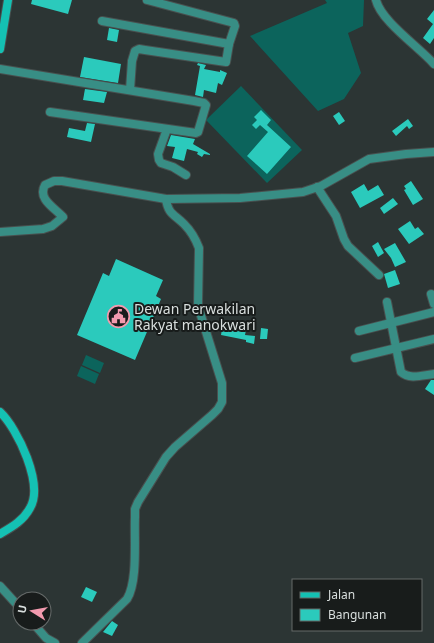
<svg xmlns="http://www.w3.org/2000/svg" width="434" height="643" font-family="'Noto Sans',sans-serif">
<style>
.grass{fill:#0c645c}
.building{fill:#2bcabc}
.lines{fill:none;stroke-linecap:round;stroke-linejoin:round}
.street-casing{stroke:#48504f;stroke-width:10}
.secondary-casing{stroke:#48504f;stroke-width:10}
.street{stroke:#388e85;stroke-width:8}
.secondary{stroke:#14c1b3;stroke-width:8}
.labels{text-anchor:middle;stroke-width:4;stroke-linejoin:round;paint-order:stroke}
.poi-label{font-size:14px;fill:#d9dfde;stroke:#181c1b;text-anchor:start}
</style>
<rect width="100%" height="100%" fill="#2c3534"/>
<g class="grass">
<polygon points="325,0 364,0 363,26 348,33 361,73 344,99 318,111 250,36 327,3"/>
<polygon points="241,86 302,150 267,183 206,120"/>
<polygon points="86,355 104,363 100,373 82,365"/>
<polygon points="81,366 99,374 95,384 77,376"/>
</g>
<g class="building">
<polygon points="32,0 72,0 68,14 31,4"/>
<polygon points="434,10 434,38 430,44 423,38 433,24 427,19"/>
<polygon points="109,28 119,30 117,42 107,40"/>
<polygon points="84,57 121,64 118,83 80,77"/>
<polygon points="198,63 206,65 204,69 220,72 220,70 227,73 222,85 218,83 216,93 204,90 203,97 195,95 200,66 197,65"/>
<polygon points="85,89 107,92 104,103 83,100"/>
<polygon points="261,110 271,120 267,125 291,147 267,174 247,156 268,132 260,125 256,129 252,125 257,120 254,117"/>
<polygon points="339,112 345,121 339,125 333,116"/>
<polygon points="408,119 413,126 409,129 407,126 396,136 392,131"/>
<polygon points="87,123 95,124 91,142 67,137 69,128 85,131"/>
<polygon points="171,135 195,139 193,144 210,154 210,155 204,154 202,157 197,154 198,152 187,149 184,161 172,158 175,147 167,146"/>
<polygon points="411,181 423,199 413,205 404,190 406,189 404,186"/>
<polygon points="364,184 368,191 378,185 384,195 360,208 351,192"/>
<polygon points="393,198 398,204 384,214 380,208"/>
<polygon points="410,221 415,229 418,227 424,234 409,244 398,229"/>
<polygon points="378,242 384,253 378,257 372,246"/>
<polygon points="395,243 406,262 395,267 391,258 384,249"/>
<polygon points="116,259 163,280 156,296 161,299 135,360 77,335 103,273 109,276"/>
<polygon points="395,270 400,284 388,288 384,274"/>
<polygon points="238,324 247,325 245,335 255,336 254,344 246,342 246,340 221,335 222,329 236,331"/>
<polygon points="261,328 268,329 267,339 260,339"/>
<polygon points="431,380 434,380 434,395 425,389"/>
<polygon points="86,587 97,592 92,602 81,597"/>
<polygon points="112,621 118,625 112,636 103,632"/>
</g>
<g class="lines">
<defs>
<g id="street">
<path d="M376,0c5,21 43,47 58,64"/>
<polyline points="102,21 229,44"/>
<polyline points="0,69 194,101 204,103 206,105 198,132 196,133 50,112"/>
<polyline points="130,90 132,61 135,51 139,49 145,50 226,62 229,44 235,26 234,23 147,0"/>
<polyline points="167,129 158,154 159,160 161,163 173,167 186,175"/>
<polyline points="317,187 336,216 344,239 348,246 379,275"/>
<path d="M0,232l43,-3 9,-3 11,-9c-8,-9 -26,-18 -18,-32l9,-4h8l104,18 74,-1 63,-6 18,-6 48,-27 37,-5 28,-2"/>
<polyline points="431,294 434,304"/>
<path d="M387,302l14,70c9,8 22,3 33,2"/>
<polyline points="359,331 434,312"/>
<polyline points="355,358 434,339"/>
<polyline points="0,586 20,608"/>
<polyline points="33,623 46,638 55,643"/>
<path d="M82,643l45,-44c11,-18 7,-59 8,-82v-8l3,-7 28,-45 9,-10 37,-32 6,-6 4,-7v-19l-24,-77 1,-58c-3,-8 -9,-18 -15,-24 -10,-10 -16,-10 -18,-25"/>
</g>
<g id="secondary">
<polyline points="0,49 8,0"/>
<path d="M0,412c18,17 44,73 30,96 -7,13 -18,19 -30,26"/>
</g>
</defs>
<use href="#street" class="street-casing"/>
<use href="#secondary" class="secondary-casing"/>
<use href="#street" class="street"/>
<use href="#secondary" class="secondary"/>
</g>
<defs>
<symbol id="civic-ring" viewBox="-11 -11 22 22"><circle r="9.5" fill="#181c1b" stroke="#f29aae" stroke-width="1.5"/><path d="M-.6-6.5H3V-4.5H.6V-3L4-1V1h2V6H-6V1h2V-1L-.6-3ZM-1.2 2.5V6h2.4V2.5Z" fill="#f29aae"/></symbol>
</defs>
<g fill-rule="evenodd">
<use href="#civic-ring" x="106" y="304" width="25" height="25"/>
</g>
<g class="labels">
<g class="poi-label">
<text x="134" y="314">Dewan Perwakilan<tspan x="134" dy="16">Rakyat manokwari</tspan></text>
</g>
</g>
<rect x="292" y="579" width="130" height="52" fill="#181c1b" stroke="#656a69"/>
<rect x="300" y="592" width="20" height="6" fill="#14c1b3" stroke="#656a69"/>
<text x="328" y="599" font-size="12" fill="#d9dfde">Jalan</text>
<rect x="300" y="609" width="20" height="12" fill="#2bcabc" stroke="#656a69"/>
<text x="328" y="619" font-size="12" fill="#d9dfde">Bangunan</text>
<g transform="translate(32 611) rotate(281)"><circle r="19" fill="#181c1b" stroke="#656a69"/>
<path d="M0-3L7 15L0 10L-7 15Z" fill="#f29aae"/>
<text y="-6" font-size="11" font-weight="bold" text-anchor="middle" fill="#d9dfde">U</text>
</g>
</svg>
